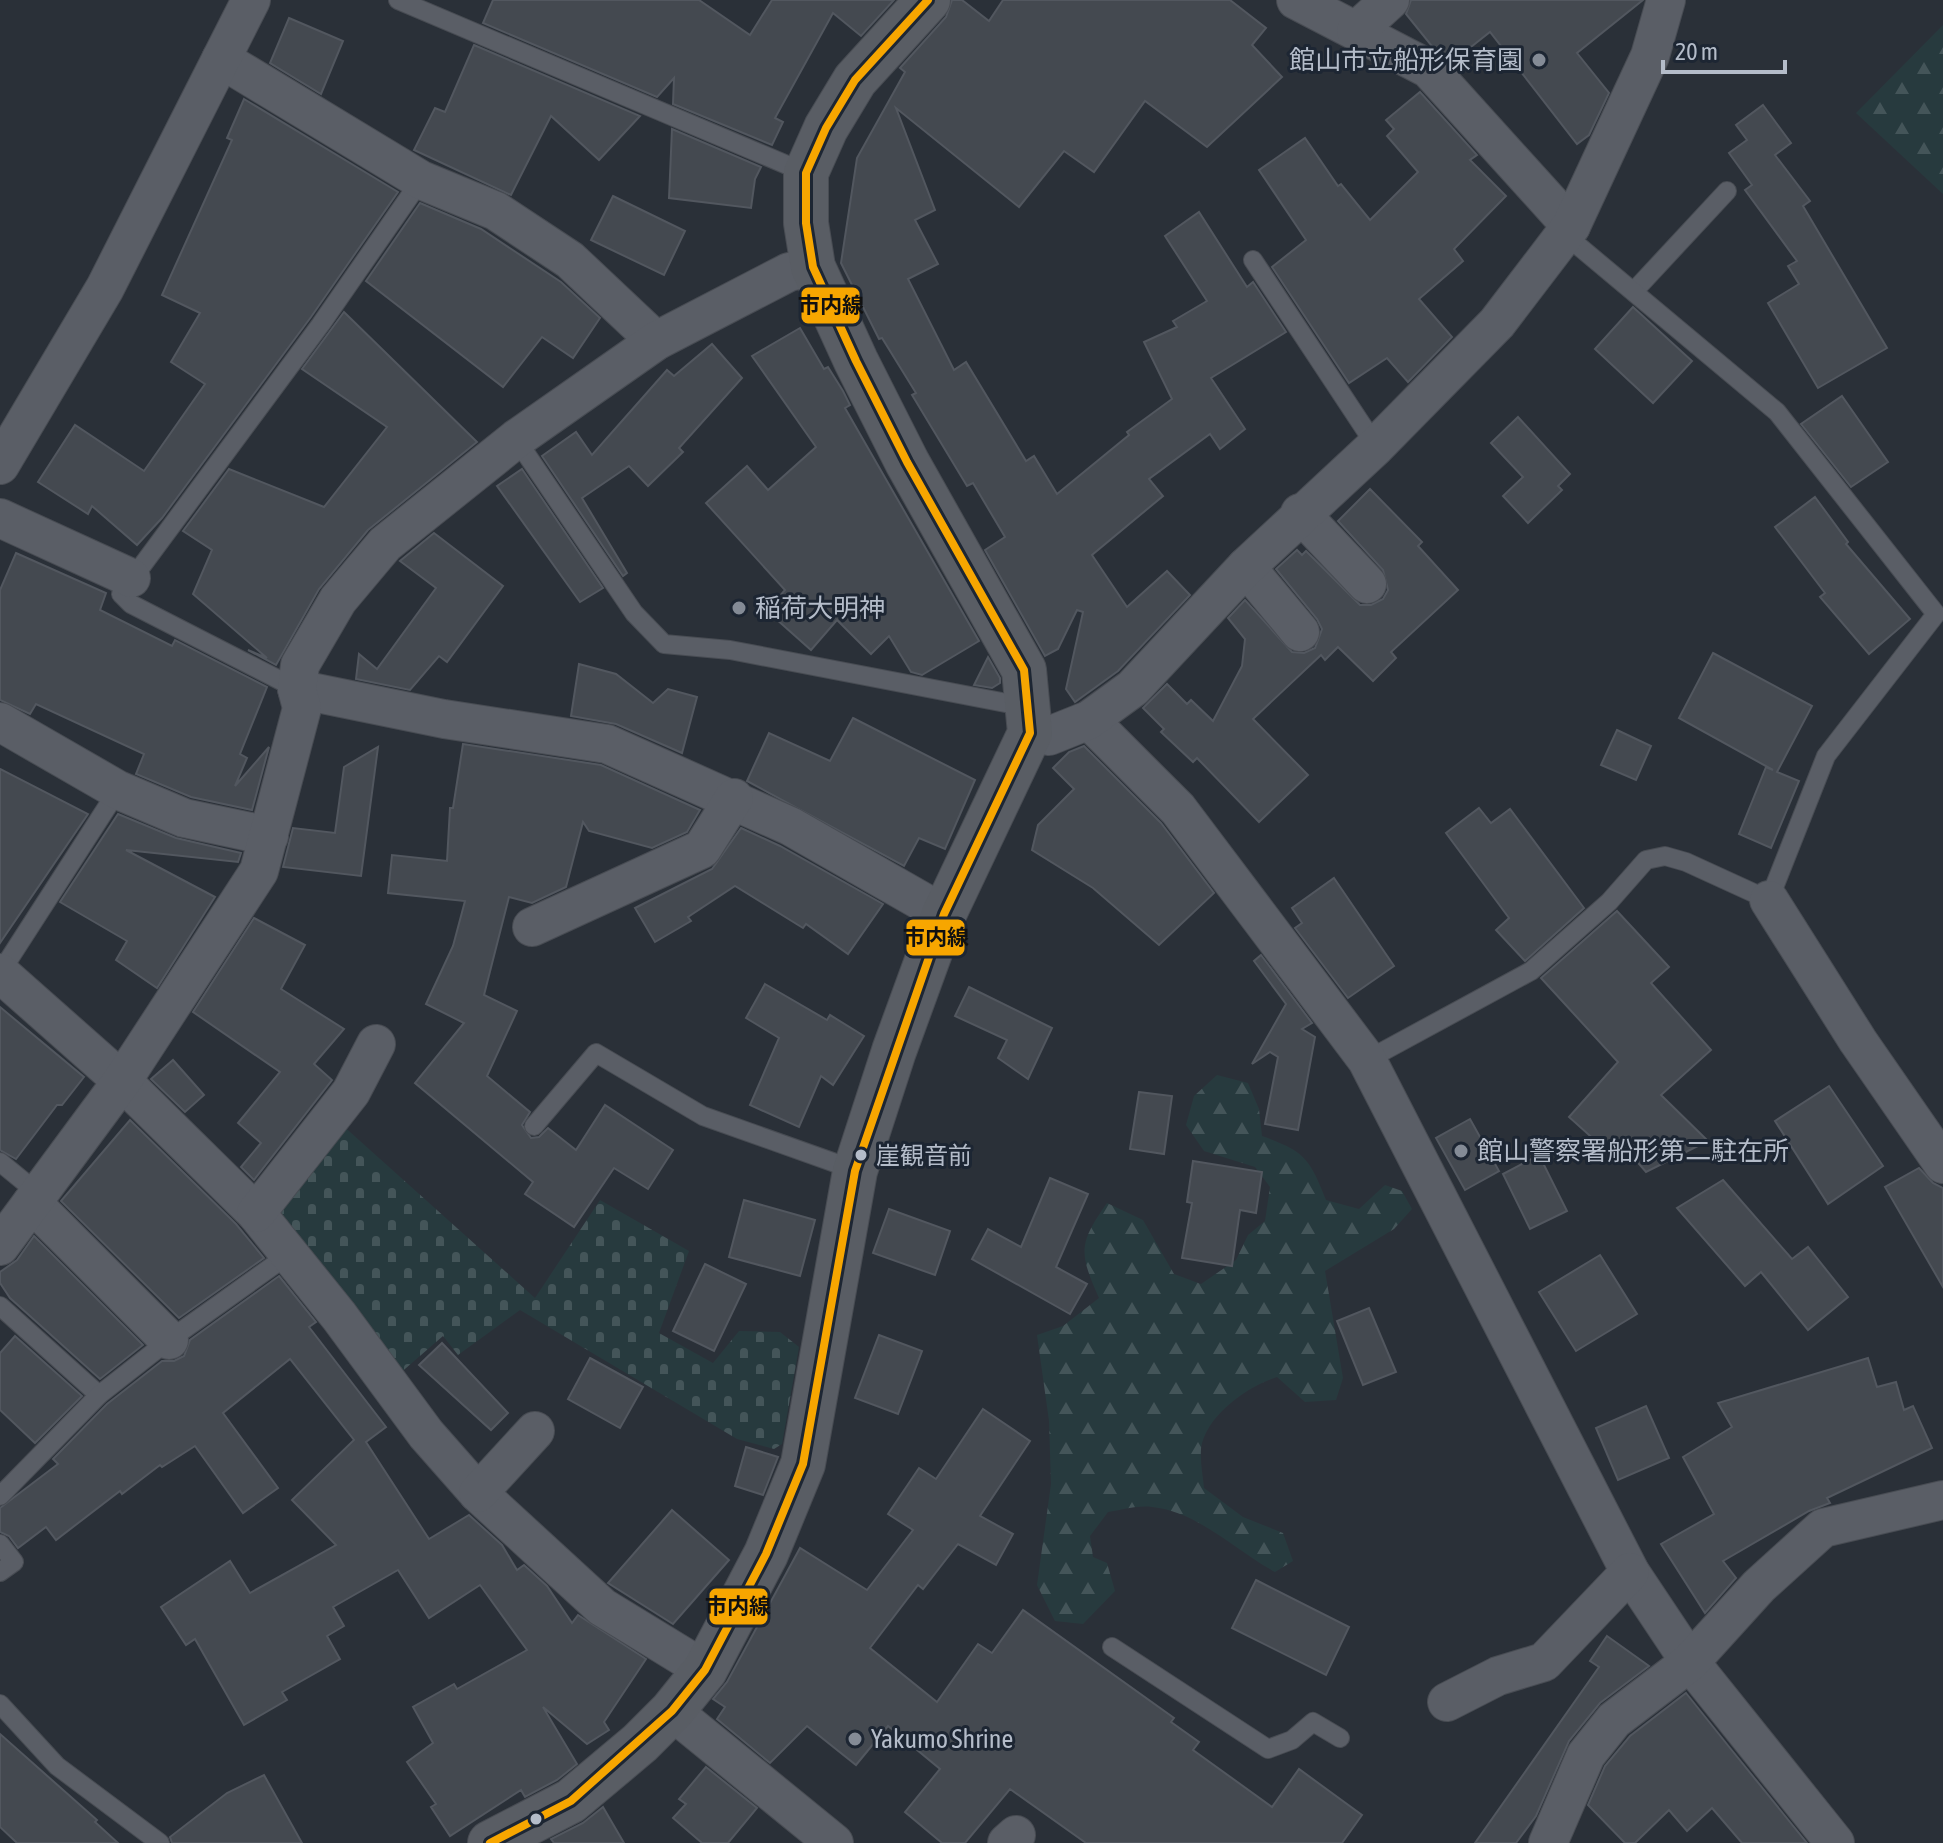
<svg xmlns="http://www.w3.org/2000/svg" width="1943" height="1843" font-family="'Asap Condensed','Noto Sans JP',sans-serif">
<style>
.forest{fill:url(#forest-firs)}
.cemetery{fill:url(#cemetery-stones)}
.building{fill:#444950;stroke:#52575f;stroke-width:2}
.lines{fill:none;stroke-linecap:round;stroke-linejoin:round}
.service-casing{stroke:#484c53;stroke-width:20}
.minor-casing{stroke:#484c53;stroke-width:40}
.secondary-casing{stroke:#484c53;stroke-width:46}
.service{stroke:#5a5e66;stroke-width:18}
.minor{stroke:#5a5e66;stroke-width:38}
.secondary{stroke:#595d64;stroke-width:44}
.bus-1-casing{stroke:#1d2633;stroke-width:14}
.bus-1{stroke:#f7a600;stroke-width:8}
.poi-dot{fill:#848b96;stroke:#1d2633;stroke-width:3}
.bus-dot{fill:#b4bcc9;stroke:#1d2633;stroke-width:3}
.labels{text-anchor:middle;stroke-width:6;stroke-linejoin:round;paint-order:stroke}
.bus-label{font-size:24px;fill:#b4bcc9;stroke:#1d2633;text-anchor:start}
.poi-label{font-size:26px;fill:#b4bcc9;stroke:#1d2633;text-anchor:start}
.line-badge{stroke:#1d2633;stroke-width:3}
.pale-badge-label{font-size:22px;text-anchor:middle;font-weight:bold;fill:#111}
</style>
<defs>
<pattern id="forest-firs" width="22" height="20" patternUnits="userSpaceOnUse" patternTransform="scale(2)"><rect width="22" height="20" fill="#273a3e"/><path d="M5 1l3.5 6h-7zM16 11l3.5 6h-7z" fill="#445559"/></pattern>
<pattern id="cemetery-stones" width="16" height="16" patternUnits="userSpaceOnUse" patternTransform="scale(2)"><rect width="16" height="16" fill="#273a3e"/><path d="M2 7V4a2 2 0 0 1 4 0v3zM10 15v-3a2 2 0 0 1 4 0v3z" fill="#445559"/></pattern>
</defs>
<rect width="100%" height="100%" fill="#2a3038"/>
<g class="forest">
<polygon points="1943,25 1943,194 1856,113"/>
<path d="M1217,1075l31,8 11,26 3,27c43,15 48,23 64,64l33,9 26,-24 17,6 10,18 -18,20 -69,42 18,107 -7,22 -31,2 -28,-25c-29,9 -72,39 -76,72 -1,13 2,27 3,39l39,29 40,16 10,28 -18,11c-39,-21 -78,-61 -123,-65 -14,-2 -30,3 -44,5l-18,24 3,21 14,6 8,28 -32,33 -28,-3 -18,-36 14,-101 -2,-63 -12,-86 26,-9 36,-28c-20,-45 -21,-54 8,-95l36,17 31,54 27,10 35,-24 12,-25 17,-14 5,-34 -15,-20 -51,-16 -18,-26 8,-29z"/>
</g>
<polygon class="cemetery" points="340,1123 535,1298 600,1200 689,1251 659,1333 713,1363 739,1331 780,1332 799,1347 782,1444 774,1449 737,1439 520,1310 458,1355 443,1336 398,1375 268,1214"/>
<g class="building">
<polygon points="493,0 699,0 750,35 772,0 894,0 861,36 833,13 775,118 783,122 772,145 673,104 674,78 657,97 483,23"/>
<polygon points="952,0 962,0 989,21 1003,0 1230,0 1266,28 1252,45 1282,77 1207,147 1145,101 1094,172 1064,151 1019,207 896,108 935,210 915,220 938,264 908,279 954,370 966,362 1026,461 1034,456 1057,494 1129,435 1127,432 1172,399 1144,342 1177,327 1173,321 1207,301 1165,236 1199,212 1247,287 1253,282 1286,332 1211,378 1245,429 1220,449 1210,434 1149,479 1163,496 1092,555 1127,607 1167,571 1190,595 1118,671 1075,702 1066,689 1083,612 1077,610 1058,649 1045,656 985,550 1005,537 973,483 967,486 912,395 916,393 882,338 879,339 841,263 857,158 905,72 900,68 946,17"/>
<polygon points="1411,0 1643,0 1577,53 1609,93 1589,135 1577,144 1490,32 1452,62 1431,45 1406,14"/>
<polygon points="289,18 343,41 321,94 270,63"/>
<polygon points="474,45 640,116 599,160 551,116 511,195 414,150 435,108 445,112"/>
<polygon points="1420,92 1477,155 1470,160 1506,196 1454,249 1463,261 1419,299 1452,337 1408,382 1387,358 1349,383 1272,267 1306,240 1259,170 1305,138 1338,186 1341,184 1370,220 1418,172 1387,136 1394,129 1386,120"/>
<polygon points="244,99 398,192 311,317 162,518 137,545 92,506 88,514 38,482 75,425 144,471 205,384 171,362 200,313 162,295 232,140 227,138"/>
<polygon points="1763,105 1791,143 1775,155 1810,201 1803,206 1887,348 1818,388 1768,303 1799,284 1788,266 1797,261 1745,190 1752,185 1729,153 1747,140 1736,125"/>
<polygon points="672,129 761,167 755,179 751,208 669,198"/>
<polygon points="613,196 685,231 664,275 591,240"/>
<polygon points="420,203 481,229 561,282 600,318 573,358 542,337 503,387 366,281"/>
<polygon points="1633,307 1692,361 1653,403 1595,349"/>
<polygon points="344,312 477,442 368,530 319,589 276,665 248,650 267,658 193,594 212,550 183,531 229,469 324,507 387,427 302,369"/>
<polygon points="800,328 824,369 828,367 843,391 850,405 845,408 979,641 922,675 911,672 889,636 871,654 837,620 811,650 767,611 785,590 706,503 747,466 768,490 816,447 752,356"/>
<polygon points="712,344 742,378 679,448 683,452 648,486 629,466 582,498 627,573 623,576 542,456 576,432 592,455 667,370 674,376"/>
<polygon points="1842,396 1888,462 1851,487 1801,424"/>
<polygon points="1518,417 1570,474 1558,486 1562,490 1528,523 1503,496 1523,477 1491,443"/>
<polygon points="522,469 603,588 580,602 497,486"/>
<polygon points="1370,489 1422,542 1418,546 1458,590 1391,652 1396,658 1373,681 1338,647 1325,660 1321,655 1253,719 1308,775 1259,822 1197,758 1193,762 1161,732 1164,729 1143,708 1167,684 1187,704 1191,700 1213,721 1242,666 1245,639 1228,618 1245,600 1292,652 1304,653 1315,648 1322,629 1317,619 1276,569 1297,550 1302,555 1306,551 1360,605 1371,605 1383,599 1388,590 1383,570 1338,521"/>
<polygon points="1815,497 1848,542 1846,544 1910,619 1869,654 1820,597 1825,593 1775,527"/>
<polygon points="434,533 503,586 447,662 439,656 410,690 356,679 359,654 377,669 436,588 400,561"/>
<polygon points="16,553 106,593 100,610 172,646 175,640 267,687 240,754 247,758 235,786 269,747 252,810 191,797 136,774 144,754 36,704 30,714 0,700 0,590"/>
<polygon points="1713,653 1812,706 1777,772 1799,781 1771,848 1739,834 1766,767 1773,770 1679,718"/>
<polygon points="988,657 1000,678 1000,683 992,688 974,685"/>
<polygon points="579,664 616,674 653,703 668,689 697,697 682,753 616,724 571,716"/>
<polygon points="853,718 975,780 945,849 919,838 904,866 747,781 769,733 830,761"/>
<polygon points="1617,730 1651,746 1636,780 1601,765"/>
<polygon points="463,744 601,765 700,810 687,832 652,848 589,831 583,822 566,887 532,903 509,897 484,995 517,1011 487,1076 530,1112 522,1125 531,1138 539,1137 548,1128 576,1150 605,1105 673,1150 648,1189 614,1168 574,1227 525,1194 533,1182 415,1083 464,1023 426,1004 453,946 465,901 388,893 392,855 447,861 450,808 453,808"/>
<polygon points="1084,746 1161,823 1214,893 1159,945 1093,888 1032,850 1038,825 1074,789 1053,768 1069,752"/>
<polygon points="378,747 361,876 283,867 293,828 335,833 344,767"/>
<polygon points="0,769 88,814 0,943"/>
<polygon points="1479,808 1491,823 1510,809 1584,908 1525,961 1496,930 1509,918 1446,833"/>
<polygon points="118,814 176,838 241,853 238,862 126,850 215,897 157,988 116,960 127,941 60,902"/>
<polygon points="741,828 780,846 883,904 848,954 806,924 803,928 735,886 688,917 691,921 655,942 635,908 712,869"/>
<polygon points="1334,878 1394,966 1348,998 1295,928 1302,923 1292,908"/>
<polygon points="1617,911 1669,967 1651,983 1711,1050 1661,1095 1708,1141 1646,1172 1627,1150 1617,1160 1569,1117 1618,1062 1541,978"/>
<polygon points="254,918 305,945 281,989 344,1029 314,1064 332,1080 254,1180 241,1167 261,1143 238,1123 280,1072 193,1012"/>
<polygon points="1261,955 1312,1023 1302,1029 1315,1037 1298,1130 1265,1124 1278,1057 1270,1052 1252,1064 1286,1004 1254,961"/>
<polygon points="765,984 827,1020 830,1015 864,1036 833,1085 821,1076 799,1127 750,1105 779,1038 746,1018"/>
<polygon points="969,987 1052,1028 1028,1079 998,1058 1007,1040 955,1016"/>
<polygon points="0,1007 84,1077 62,1105 57,1105 16,1159 0,1150"/>
<polygon points="173,1060 204,1095 185,1112 151,1079"/>
<polygon points="1829,1086 1883,1166 1828,1204 1775,1121"/>
<polygon points="1139,1092 1172,1096 1164,1154 1130,1149"/>
<polygon points="1470,1119 1499,1171 1465,1190 1436,1138"/>
<polygon points="130,1120 236,1224 264,1258 179,1318 61,1201"/>
<polygon points="1539,1155 1567,1211 1530,1229 1503,1174"/>
<polygon points="1193,1161 1262,1172 1256,1213 1240,1210 1232,1266 1182,1258 1192,1203 1187,1202"/>
<polygon points="1919,1168 1933,1183 1943,1188 1943,1287 1885,1187"/>
<polygon points="1050,1178 1088,1194 1056,1267 1087,1284 1070,1314 972,1259 988,1229 1021,1247"/>
<polygon points="1723,1180 1792,1259 1808,1247 1848,1297 1808,1330 1761,1272 1745,1286 1677,1208"/>
<polygon points="744,1200 815,1220 800,1276 729,1257"/>
<polygon points="889,1209 950,1231 935,1275 873,1253"/>
<polygon points="34,1236 143,1345 100,1379 10,1298 0,1283 0,1272 17,1260"/>
<polygon points="1600,1255 1637,1314 1576,1351 1539,1292"/>
<polygon points="705,1264 746,1284 714,1351 673,1331"/>
<polygon points="279,1276 316,1322 309,1327 386,1427 366,1442 429,1539 469,1515 502,1545 517,1570 524,1565 547,1586 572,1623 578,1615 646,1659 604,1722 609,1730 587,1744 543,1707 577,1764 557,1780 525,1797 521,1790 450,1836 431,1807 436,1804 407,1762 433,1743 413,1707 454,1684 457,1689 527,1650 480,1585 429,1618 398,1570 333,1607 344,1626 327,1636 340,1659 282,1692 287,1700 244,1725 195,1639 186,1645 161,1607 230,1561 250,1593 336,1545 292,1500 354,1440 290,1359 223,1413 278,1488 243,1513 195,1446 162,1467 160,1465 122,1494 120,1491 56,1540 46,1527 18,1548 9,1536 0,1532 0,1508 58,1464 53,1459 107,1404 162,1361 174,1361 184,1356 190,1340"/>
<polygon points="1369,1308 1396,1372 1363,1385 1337,1321"/>
<polygon points="879,1335 922,1351 898,1414 855,1398"/>
<polygon points="15,1336 82,1396 35,1443 0,1410 0,1353"/>
<polygon points="442,1343 508,1413 491,1430 419,1365"/>
<polygon points="590,1358 643,1387 620,1428 568,1399"/>
<polygon points="1868,1358 1877,1387 1896,1382 1904,1410 1913,1406 1932,1448 1827,1498 1830,1503 1809,1511 1723,1561 1736,1578 1705,1613 1661,1544 1714,1514 1683,1457 1732,1427 1718,1403"/>
<polygon points="1646,1406 1669,1458 1618,1480 1596,1428"/>
<polygon points="983,1409 1030,1441 980,1516 1013,1534 996,1565 958,1544 923,1589 918,1585 870,1648 937,1702 978,1644 992,1653 1023,1610 1174,1718 1171,1722 1199,1742 1193,1750 1272,1807 1299,1769 1362,1815 1342,1843 1086,1843 1010,1789 965,1843 942,1843 905,1812 940,1769 888,1726 856,1765 807,1726 770,1763 717,1719 725,1707 713,1699 727,1682 800,1548 867,1590 913,1530 888,1514 919,1468 936,1479"/>
<polygon points="746,1447 778,1457 763,1495 735,1486"/>
<polygon points="672,1510 729,1560 673,1624 608,1583"/>
<polygon points="1256,1580 1349,1627 1326,1675 1232,1628"/>
<polygon points="1607,1636 1649,1666 1600,1703 1569,1741 1536,1816 1516,1843 1475,1843 1599,1667 1590,1661"/>
<polygon points="1686,1693 1730,1748 1807,1843 1742,1843 1712,1808 1687,1831 1669,1810 1635,1843 1625,1843 1588,1805 1605,1766 1630,1736"/>
<polygon points="0,1734 97,1820 95,1822 118,1843 17,1843 0,1827"/>
<polygon points="706,1767 757,1808 728,1843 702,1843 673,1818 686,1804 679,1799"/>
<polygon points="264,1775 302,1843 172,1843 170,1837 227,1793"/>
<polygon points="603,1807 624,1843 554,1843 551,1839 583,1823"/>
</g>
<g class="lines">
<defs>
<g id="service">
<polyline points="398,0 806,173"/>
<polyline points="1253,260 1376,446"/>
<polyline points="1635,290 1727,191"/>
<polyline points="516,439 634,613 664,644 730,650 1027,707"/>
<polyline points="297,689 131,604 121,594 321,324 421,180"/>
<polyline points="0,973 118,790"/>
<polyline points="1367,1060 1531,971 1609,902 1646,860 1665,856 1686,862 1769,900 1826,756 1936,614 1777,412 1563,233"/>
<polyline points="534,1126 596,1053 703,1116 855,1170"/>
<polyline points="0,1162 39,1194"/>
<polyline points="0,1306 99,1395"/>
<polyline points="0,1496 99,1395 169,1340 288,1255"/>
<polyline points="0,1544 14,1562 0,1572"/>
<polyline points="1112,1647 1268,1749 1292,1740 1313,1722 1340,1738"/>
<polyline points="0,1704 57,1766 160,1843"/>
</g>
<g id="minor">
<polyline points="1296,0 1429,69 1571,226"/>
<polyline points="1356,31 1390,0"/>
<polyline points="221,59 421,180 496,211 570,260 656,341"/>
<polyline points="0,465 105,288 251,0"/>
<polyline points="1300,513 1367,584"/>
<polyline points="0,518 131,578"/>
<polyline points="1246,567 1300,632"/>
<polyline points="297,689 444,719 607,744 790,826 944,914"/>
<polyline points="1089,720 1178,809 1367,1060 1630,1572 1690,1662 1835,1843"/>
<polyline points="0,722 118,790 184,818 269,836"/>
<polyline points="1030,733 1049,736 1089,720 1133,688 1246,567 1376,446 1497,323 1571,226 1650,56 1666,0"/>
<polyline points="1769,900 1858,1041 1943,1164"/>
<polyline points="532,927 702,849 734,798"/>
<polyline points="0,973 122,1081 256,1213 339,1316 426,1434 478,1493 602,1607 705,1670"/>
<polyline points="32,1203 169,1340"/>
<polyline points="256,1213 351,1092 376,1044"/>
<polyline points="0,1246 122,1081 259,871 302,708 297,689 300,665 338,600 385,544 516,439 656,341 789,272 813,267"/>
<polyline points="478,1493 535,1431"/>
<polyline points="1447,1702 1498,1676 1544,1662 1630,1572"/>
<polyline points="672,1711 834,1843"/>
<polyline points="1007,1843 1016,1835"/>
<polyline points="1548,1843 1586,1755 1614,1720 1690,1662 1759,1586 1823,1528 1943,1500"/>
</g>
<polyline id="secondary" points="490,1843 571,1801 640,1743 672,1711 705,1670 766,1554 803,1464 855,1171 894,1051 944,914 1030,733 1024,670 907,462 856,361 813,267 806,223 806,173 826,128 855,80 928,0"/>
</defs>
<use href="#service" class="service-casing"/>
<use href="#minor" class="minor-casing"/>
<use href="#secondary" class="secondary-casing"/>
<use href="#service" class="service"/>
<use href="#minor" class="minor"/>
<use href="#secondary" class="secondary"/>
<defs>
<polyline id="bus-1" points="490,1843 571,1801 672,1711 705,1670 766,1554 803,1464 855,1171 944,914 1030,733 1024,670 907,462 856,361 813,267 806,223 806,173 826,128 855,80 928,0"/>
</defs>
<use href="#bus-1" class="bus-1-casing"/>
<use href="#bus-1" class="bus-1"/>
</g>
<g class="poi-dot">
<circle cx="1539" cy="60" r="8"/>
<circle cx="739" cy="608" r="8"/>
<circle cx="1461" cy="1151" r="8"/>
<circle cx="855" cy="1739" r="8"/>
</g>
<g class="bus-dot">
<circle cx="861" cy="1155" r="7"/>
<circle cx="536" cy="1819" r="7"/>
</g>
<g class="labels">
<g class="bus-label">
<text x="876" y="1164">崖観音前</text>
</g>
<g class="poi-label">
<text x="1523" y="69" text-anchor="end">館山市立船形保育園</text>
<text x="755" y="617">稲荷大明神</text>
<text x="1477" y="1160">館山警察署船形第二駐在所</text>
<text x="871" y="1748">Yakumo Shrine</text>
</g>
</g>
<g class="line-badge">
<rect x="800" y="286" width="61" height="39" rx="8" fill="#f7a600"/>
<rect x="905" y="918" width="61" height="39" rx="8" fill="#f7a600"/>
<rect x="708" y="1587" width="61" height="39" rx="8" fill="#f7a600"/>
</g>
<g class="pale-badge-label">
<text x="831" y="313">市内線</text>
<text x="936" y="945">市内線</text>
<text x="738" y="1614">市内線</text>
</g>
<path d="M1663 60v12h122v-12" fill="none" stroke="#b4bcc9" stroke-width="4"/>
<text x="1675" y="60" font-size="24" fill="#b4bcc9" stroke="#1d2633" stroke-width="6" paint-order="stroke">20 m</text>
</svg>
